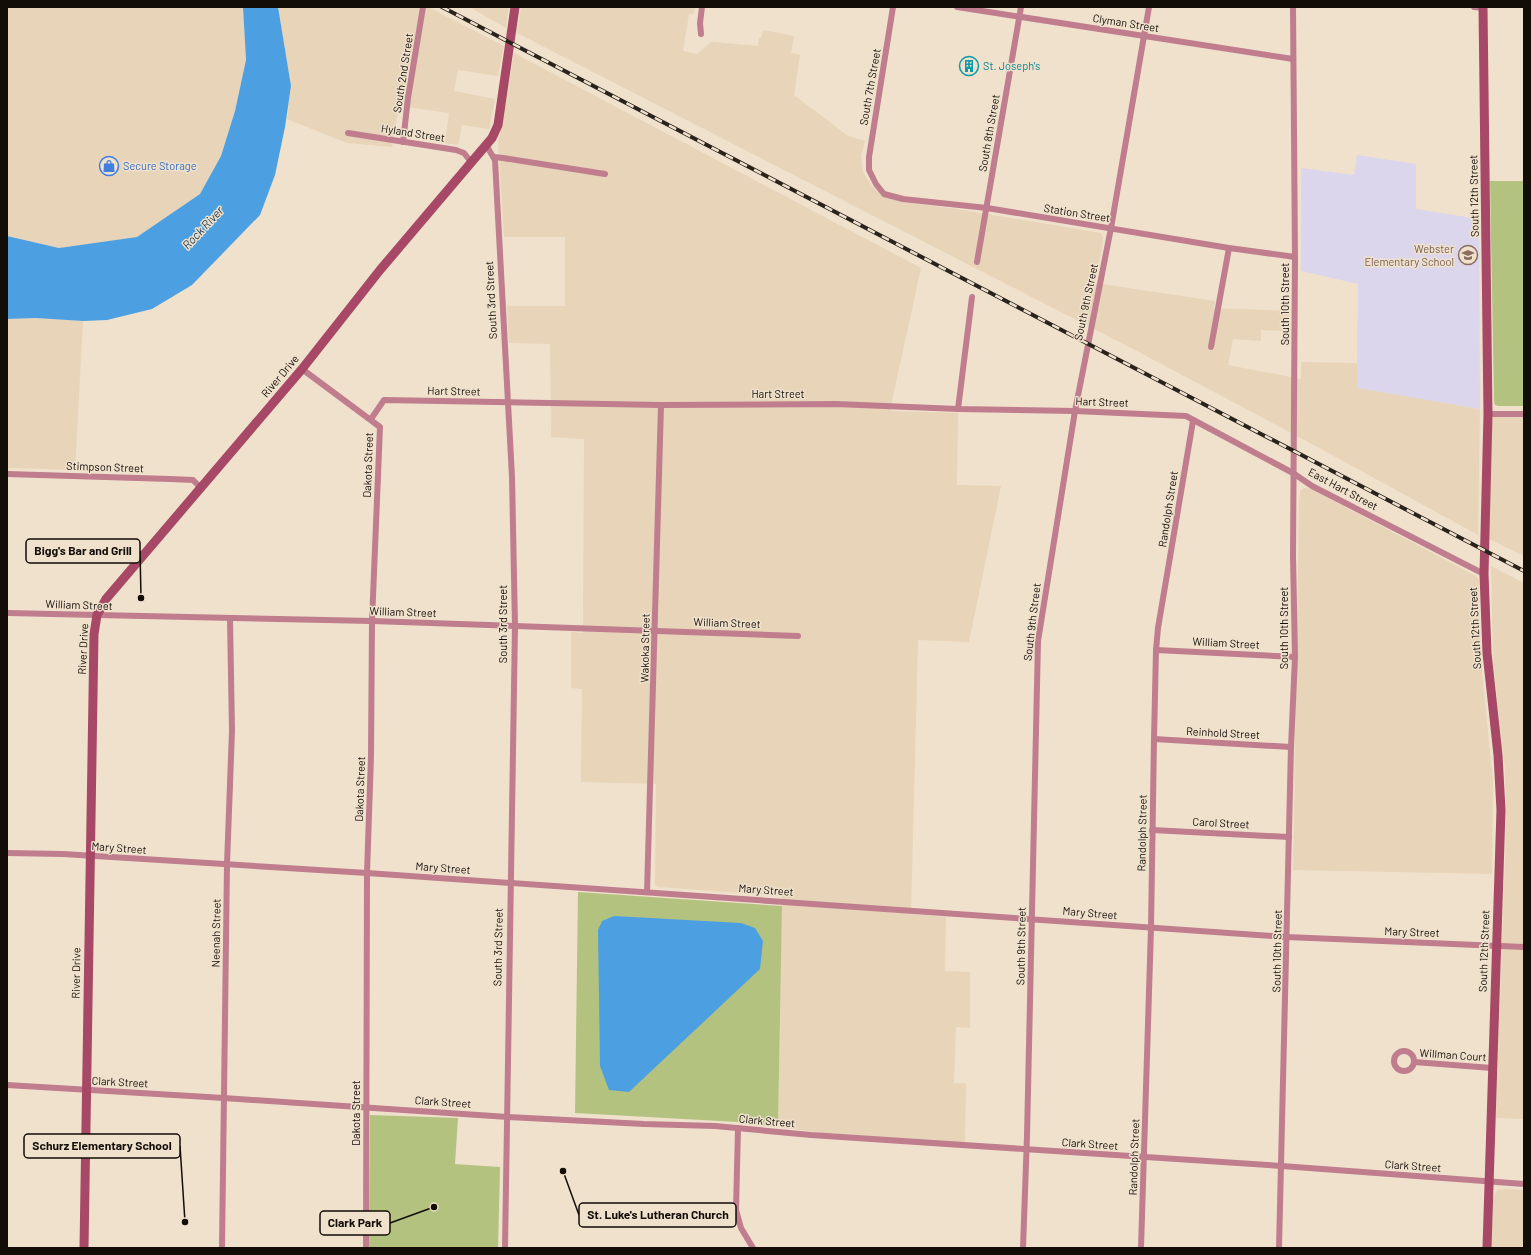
<svg xmlns="http://www.w3.org/2000/svg" width="1531" height="1255" font-family="Barlow,sans-serif">
<style>
.built{fill:#e7d4b9}
.education{fill:#dbd6eb}
.green{fill:#b3c37f}
.water{fill:#4ca0e2}
.lines{fill:none;stroke-linecap:round;stroke-linejoin:round}
.street{stroke:#bf7d8e;stroke-width:6}
.secondary{stroke:#a74866;stroke-width:9}
.rail-casing{stroke:#29231b;stroke-width:4}
.rail{stroke:#f0e1cd;stroke-width:2.5;stroke-dasharray:8;stroke-linecap:butt}
.labels{text-anchor:middle;stroke-width:3;stroke-linejoin:round;paint-order:stroke}
.street-label{font-size:11px;fill:#120d07;stroke:#f0e1cd}
.culture-label{font-size:11px;fill:#0d838f;stroke:#f0e1cd;text-anchor:start}
.shop-label{font-size:11px;fill:#366cbe;stroke:#f0e1cd;text-anchor:start}
.education-label{font-size:11px;fill:#785e54;stroke:#f0e1cd;text-anchor:end}
.water-label{font-size:12px;font-style:italic;fill:#173a55;stroke:#f0e1cd}
.leader{fill:none;stroke:#120d07;stroke-width:1.5}
.callout-dot{fill:#120d07;stroke:#f0e1cd;stroke-width:1.5}
.callout{fill:#f0e1cd;stroke:#120d07;stroke-width:1.5}
.callout-label{font-size:12px;text-anchor:middle;font-weight:bold;fill:#120d07}
</style>
<rect width="100%" height="100%" fill="#f0e1cd"/>
<g class="built">
<polygon points="7,7 243,7 246,60 235,111 221,156 200,194 137,237 59,248 7,236"/>
<polygon points="278,7 428,7 504,46 498,76 458,70 454,91 495,99 489,129 462,125 458,145 445,143 449,113 399,106 392,147 347,143 287,119 291,86"/>
<polygon points="469,7 509,7 506,28"/>
<polygon points="521,7 695,7 694,14 689,14 683,51 697,54 711,42 714,42 758,46 759,38 761,38 763,30 794,36 791,53 800,55 794,95 848,136 865,141 861,156 863,172 872,186 882,195 901,201 919,204 957,209 1101,233 1103,237 1103,242 1095,283 1215,301 1214,308 1289,311 1289,331 1261,330 1261,341 1233,339 1228,365 1301,379 1301,362 1357,363 1358,388 1480,409 1478,535 1323,450 1135,350 517,33"/>
<polygon points="514,53 921,268 892,401 891,411 958,413 957,485 1001,486 969,642 918,640 911,914 946,917 945,971 970,972 970,1028 956,1027 954,1083 966,1083 965,1143 823,1133 778,1127 782,896 659,887 655,885 656,784 581,782 582,689 571,688 571,632 583,633 584,439 551,437 550,344 509,343 507,306 565,306 565,237 504,237 498,142 502,126"/>
<polygon points="36,318 83,321 75,470 7,468 7,319"/>
<polygon points="1494,416 1524,416 1524,556 1489,539 1491,419"/>
<polygon points="1305,488 1311,489 1476,576 1479,580 1480,652 1493,781 1492,874 1293,870 1299,502 1300,492 1302,489"/>
<polygon points="1491,566 1524,583 1524,1119 1496,1118 1506,827 1505,771 1493,659"/>
<polygon points="1504,1189 1524,1190 1524,1248 1491,1248 1493,1199 1495,1193 1498,1190"/>
</g>
<polygon class="education" points="1357,155 1416,164 1416,209 1479,219 1480,409 1358,388 1357,363 1358,284 1301,271 1301,168 1354,175"/>
<g class="green">
<polygon points="1490,181 1524,181 1524,406 1498,406 1495,405 1494,401"/>
<polygon points="578,892 782,906 778,1127 738,1122 575,1113"/>
<polygon points="370,1115 458,1118 455,1164 500,1167 498,1248 369,1248"/>
</g>
<g class="water">
<polygon points="243,7 278,7 291,86 285,127 275,175 260,215 192,285 152,309 107,320 83,321 36,318 7,319 7,236 59,248 137,237 200,194 221,156 235,111 246,60"/>
<polygon points="614,916 741,923 755,928 763,941 760,969 629,1092 609,1090 600,1066 598,930 602,921"/>
</g>
<g class="lines">
<g class="street">
<polyline points="893,7 869,157 869,170 876,184 884,194 903,199 987,208 1229,248 1295,257"/>
<polyline points="957,7 1293,59"/>
<polyline points="1474,7 1483,8"/>
<polyline points="701,34 700,23 702,7"/>
<polyline points="348,133 456,150 464,153 471,162"/>
<polyline points="403,142 408,98 423,7"/>
<polyline points="486,145 495,160 512,477 515,626 505,1248"/>
<polyline points="494,157 503,158 605,174"/>
<polyline points="977,262 1021,7"/>
<polyline points="1211,347 1229,248"/>
<polyline points="302,369 380,427 372,621 371,756 367,873 366,1248"/>
<polyline points="958,409 972,297"/>
<polyline points="1488,414 1524,414"/>
<polyline points="371,419 384,400 661,405 836,404 958,409 1075,411 1186,416 1293,473 1312,486 1484,574"/>
<polyline points="7,474 170,479 193,480 200,487"/>
<polyline points="7,613 372,621 798,636"/>
<polyline points="1156,650 1295,657"/>
<polyline points="1154,739 1291,747"/>
<polyline points="1152,830 1289,837"/>
<polyline points="7,853 63,854 367,873 1287,937 1524,947"/>
<polyline points="647,892 661,405"/>
<circle cx="1404" cy="1061" r="10"/>
<polyline points="1414,1062 1492,1068"/>
<polyline points="7,1085 224,1098 508,1117 644,1124 715,1126 811,1135 1282,1166 1524,1184"/>
<polyline points="738,1128 736,1210 741,1228 753,1248"/>
<polyline points="222,1248 227,864 232,731 230,618"/>
<polyline points="1023,1248 1027,1136 1038,641 1075,411 1111,228 1149,7"/>
<polyline points="1141,1248 1151,928 1154,739 1156,650 1158,628 1193,421"/>
<polyline points="1279,1248 1291,747 1295,657 1293,556 1295,257 1293,7"/>
</g>
<g class="secondary">
<polyline points="1483,7 1488,414 1484,574 1487,653 1498,755 1501,810 1487,1248"/>
<polyline points="84,1248 94,634 97,615 106,599 302,369 380,270 492,138 498,125 515,7"/>
</g>
<defs>
<polyline id="rail" points="442,7 1524,571"/>
</defs>
<use href="#rail" class="rail-casing"/>
<use href="#rail" class="rail"/>
</g>
<defs>
<symbol id="building-ring" viewBox="-11 -11 22 22"><circle r="9.5" fill="#f0e1cd" stroke="#0f9aa8" stroke-width="1.5"/><path d="M-4-6H4V6H1V3H-1V6H-4ZM-2.5-4.3h1.7v1.8h-1.7ZM.8-4.3h1.7v1.8H.8ZM-2.5-1h1.7V.8h-1.7ZM.8-1h1.7V.8H.8Z" fill="#0f9aa8"/></symbol>
<symbol id="shop-ring" viewBox="-11 -11 22 22"><circle r="9.5" fill="#f0e1cd" stroke="#3f7fe0" stroke-width="1.5"/><path d="M-5-2.5h2.3a2.7 3.5 0 0 1 5.4 0H5L5.5 6h-11ZM-1.5-2.5h3a1.5 2.3 0 0 0-3 0Z" fill="#3f7fe0"/></symbol>
<symbol id="school-ring" viewBox="-11 -11 22 22"><circle r="9.5" fill="#f0e1cd" stroke="#8d6e63" stroke-width="1.5"/><path d="M0-5L7-2L0 1L-7-2ZM-4 1L0 2.5L4 1V4Q0 6-4 4Z" fill="#8d6e63"/></symbol>
</defs>
<g fill-rule="evenodd">
<use href="#building-ring" x="958" y="55" width="22" height="22"/>
<use href="#shop-ring" x="98" y="155" width="22" height="22"/>
<use href="#school-ring" x="1457" y="244" width="22" height="22"/>
</g>
<g class="labels">
<g class="street-label">
<text transform="translate(1126 23) rotate(9)" y="4">Clyman Street</text>
<text transform="translate(403 73) rotate(-81)" y="4">South 2nd Street</text>
<text transform="translate(870 87) rotate(-80)" y="4">South 7th Street</text>
<text transform="translate(413 133) rotate(9)" y="4">Hyland Street</text>
<text transform="translate(989 133) rotate(-80)" y="4">South 8th Street</text>
<text transform="translate(1474 196) rotate(-91)" y="4">South 12th Street</text>
<text transform="translate(1077 213) rotate(9)" y="4">Station Street</text>
<text transform="translate(491 300) rotate(-93)" y="4">South 3rd Street</text>
<text transform="translate(1086 302) rotate(-78)" y="4">South 9th Street</text>
<text transform="translate(1285 304) rotate(-90)" y="4">South 10th Street</text>
<text transform="translate(280 376) rotate(-50)" y="4">River Drive</text>
<text transform="translate(454 391) rotate(1)" y="4">Hart Street</text>
<text x="778" y="398">Hart Street</text>
<text transform="translate(1102 402) rotate(2)" y="4">Hart Street</text>
<text transform="translate(368 465) rotate(-88)" y="4">Dakota Street</text>
<text transform="translate(105 467) rotate(2)" y="4">Stimpson Street</text>
<text transform="translate(1343 489) rotate(28)" y="4">East Hart Street</text>
<text transform="translate(1168 509) rotate(-81)" y="4">Randolph Street</text>
<text transform="translate(79 605) rotate(2)" y="4">William Street</text>
<text transform="translate(403 612) rotate(2)" y="4">William Street</text>
<text transform="translate(1032 622) rotate(-83)" y="4">South 9th Street</text>
<text transform="translate(727 623) rotate(2)" y="4">William Street</text>
<text transform="translate(503 624) rotate(-90)" y="4">South 3rd Street</text>
<text transform="translate(1284 628) rotate(-90)" y="4">South 10th Street</text>
<text transform="translate(1475 628) rotate(-93)" y="4">South 12th Street</text>
<text transform="translate(1226 643) rotate(3)" y="4">William Street</text>
<text transform="translate(645 648) rotate(-89)" y="4">Wakoka Street</text>
<text transform="translate(83 649) rotate(-87)" y="4">River Drive</text>
<text transform="translate(1223 733) rotate(3)" y="4">Reinhold Street</text>
<text transform="translate(360 789) rotate(-88)" y="4">Dakota Street</text>
<text transform="translate(1221 823) rotate(3)" y="4">Carol Street</text>
<text transform="translate(1142 833) rotate(-89)" y="4">Randolph Street</text>
<text transform="translate(119 848) rotate(4)" y="4">Mary Street</text>
<text transform="translate(443 868) rotate(4)" y="4">Mary Street</text>
<text transform="translate(766 890) rotate(4)" y="4">Mary Street</text>
<text transform="translate(1090 913) rotate(5)" y="4">Mary Street</text>
<text transform="translate(1412 932) rotate(2)" y="4">Mary Street</text>
<text transform="translate(216 933) rotate(-89)" y="4">Neenah Street</text>
<text transform="translate(1021 946) rotate(-89)" y="4">South 9th Street</text>
<text transform="translate(498 947) rotate(-89)" y="4">South 3rd Street</text>
<text transform="translate(1277 951) rotate(-89)" y="4">South 10th Street</text>
<text transform="translate(1484 951) rotate(-88)" y="4">South 12th Street</text>
<text transform="translate(76 973) rotate(-89)" y="4">River Drive</text>
<text transform="translate(1453 1055) rotate(4)" y="4">Willman Court</text>
<text transform="translate(120 1082) rotate(3)" y="4">Clark Street</text>
<text transform="translate(443 1102) rotate(4)" y="4">Clark Street</text>
<text transform="translate(356 1113) rotate(-90)" y="4">Dakota Street</text>
<text transform="translate(767 1121) rotate(5)" y="4">Clark Street</text>
<text transform="translate(1090 1144) rotate(4)" y="4">Clark Street</text>
<text transform="translate(1134 1157) rotate(-88)" y="4">Randolph Street</text>
<text transform="translate(1413 1166) rotate(4)" y="4">Clark Street</text>
</g>
<g class="culture-label">
<text x="983" y="70">St. Joseph's</text>
</g>
<g class="shop-label">
<text x="123" y="170">Secure Storage</text>
</g>
<g class="education-label">
<text x="1454" y="253">Webster<tspan x="1454" dy="13">Elementary School</tspan></text>
</g>
<g class="water-label">
<text transform="translate(203 228) rotate(-47)" y="4">Rock River</text>
</g>
</g>
<path class="leader" d="M141 598L140 551M185 1222L180 1146M563 1171L579 1215M434 1207L390 1223"/>
<g class="callout-dot">
<circle cx="141" cy="598" r="4"/>
<circle cx="185" cy="1222" r="4"/>
<circle cx="563" cy="1171" r="4"/>
<circle cx="434" cy="1207" r="4"/>
</g>
<g class="callout">
<rect x="26" y="539" width="114" height="24" rx="4"/>
<rect x="24" y="1134" width="156" height="24" rx="4"/>
<rect x="579" y="1203" width="157" height="24" rx="4"/>
<rect x="320" y="1211" width="70" height="24" rx="4"/>
</g>
<g class="callout-label">
<text x="83" y="555">Bigg's Bar and Grill</text>
<text x="102" y="1150">Schurz Elementary School</text>
<text x="658" y="1219">St. Luke's Lutheran Church</text>
<text x="355" y="1227">Clark Park</text>
</g>
<rect width="1531" height="1255" fill="none" stroke="#120d07" stroke-width="16"/>
</svg>
